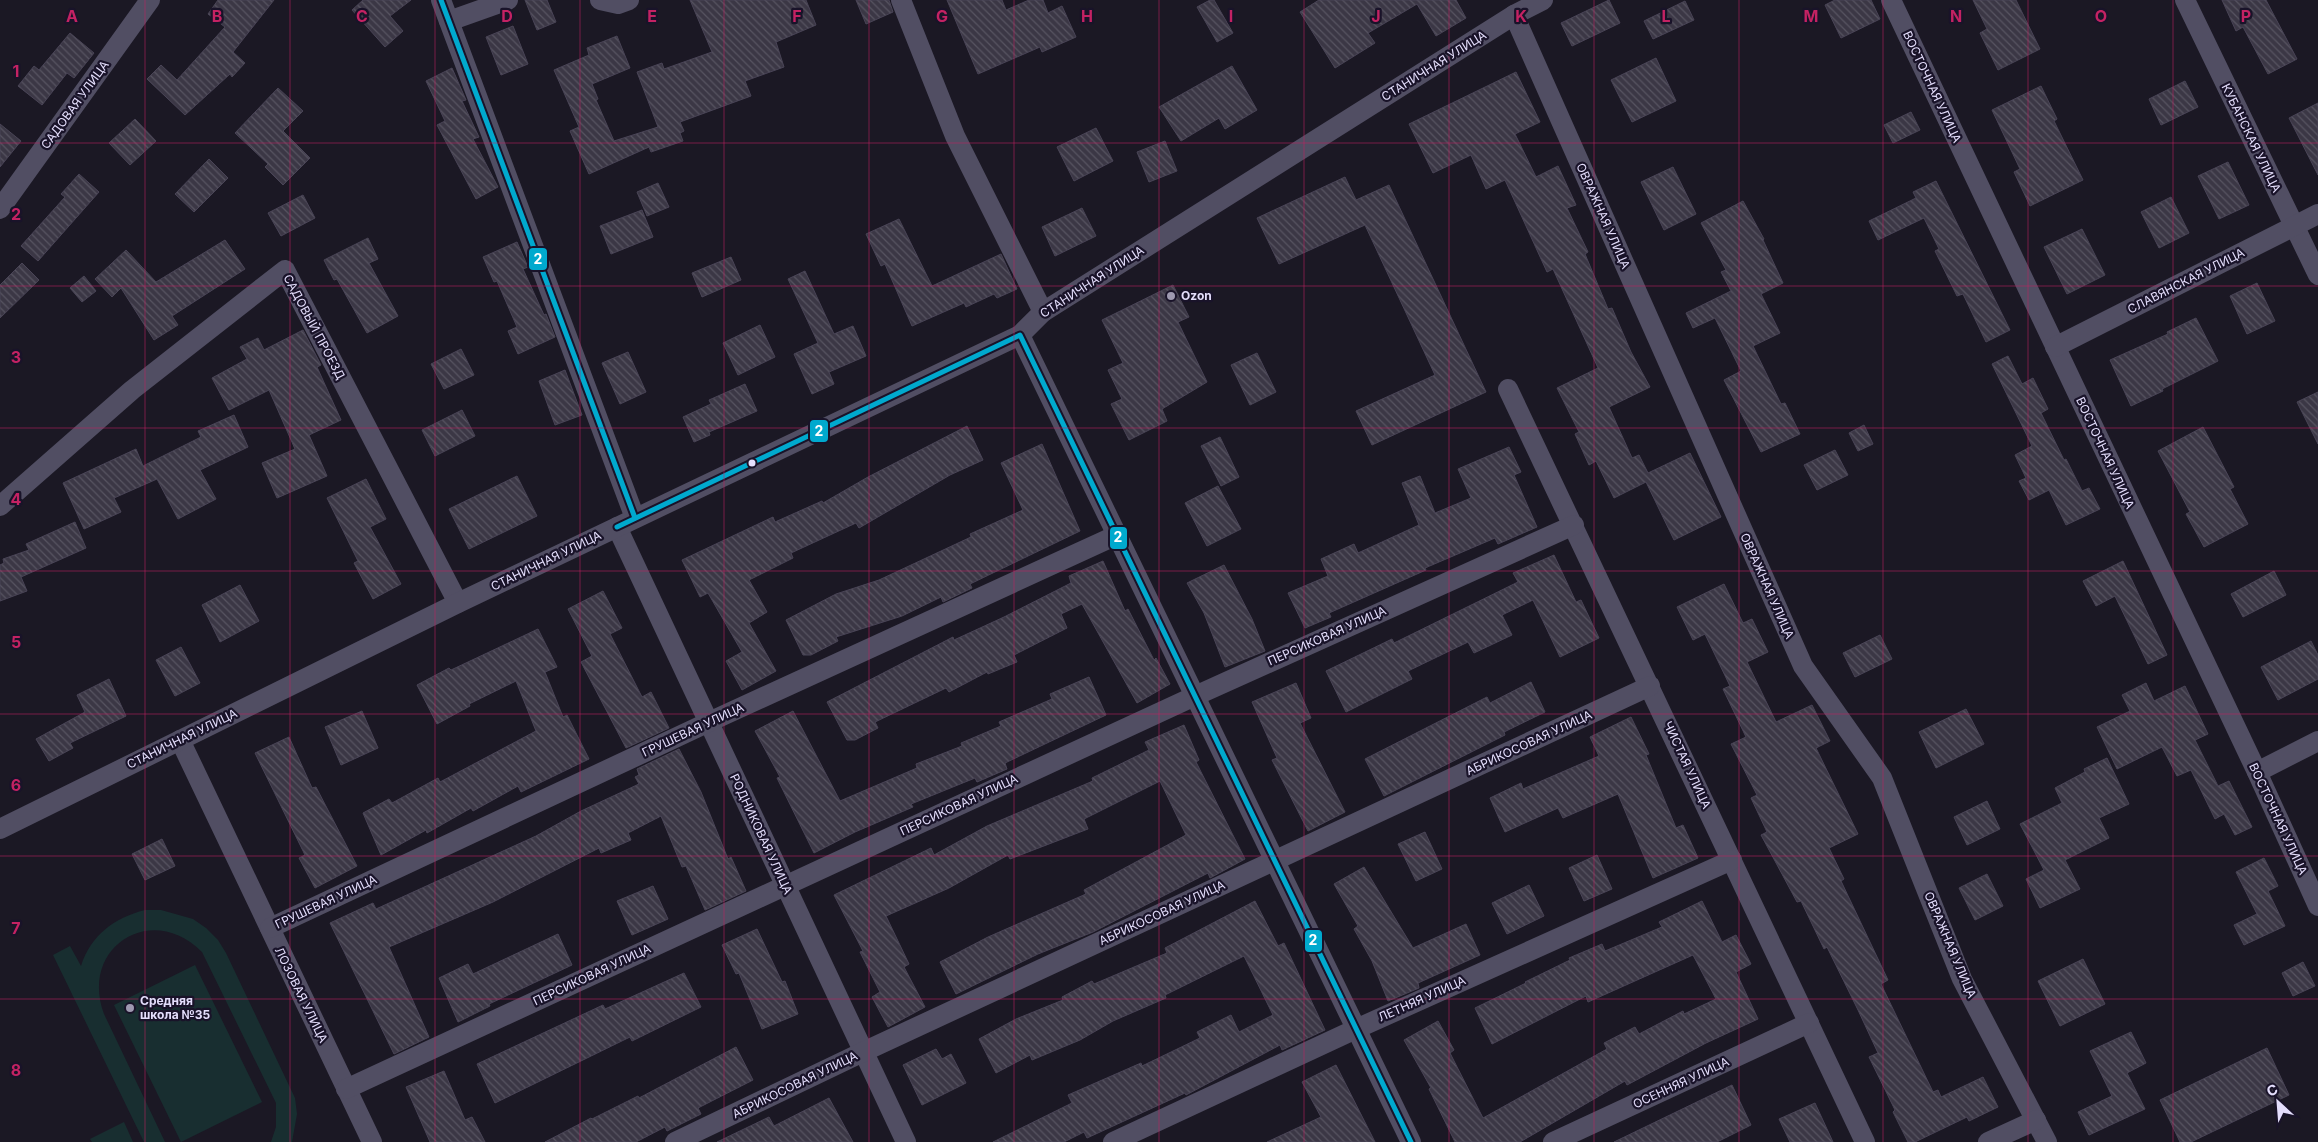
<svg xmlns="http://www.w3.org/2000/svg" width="2318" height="1142" font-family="Inter,sans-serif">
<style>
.grass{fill:#182e30}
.building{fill:url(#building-back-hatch);stroke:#494456}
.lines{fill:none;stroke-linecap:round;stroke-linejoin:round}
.minor{stroke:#514e63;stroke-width:20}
.bus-1-casing{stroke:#191329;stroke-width:9}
.bus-1{stroke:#00a9ce;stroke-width:5}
.grid{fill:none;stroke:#c42263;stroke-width:1;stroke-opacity:0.55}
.poi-dot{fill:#9e99b0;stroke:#191329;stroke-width:2}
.bus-dot{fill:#e4defc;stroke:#191329;stroke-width:2}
.labels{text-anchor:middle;stroke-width:4.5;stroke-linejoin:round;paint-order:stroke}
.street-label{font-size:12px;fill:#e4defc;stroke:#191329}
.poi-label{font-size:12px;font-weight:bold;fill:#e4defc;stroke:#191329;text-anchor:start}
.grid-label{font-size:16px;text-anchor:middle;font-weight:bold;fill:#c42263;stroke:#191329;stroke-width:4.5;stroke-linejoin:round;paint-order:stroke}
.line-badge{stroke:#191329;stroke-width:2}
.badge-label{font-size:14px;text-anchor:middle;font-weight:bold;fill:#fff}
</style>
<defs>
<pattern id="building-back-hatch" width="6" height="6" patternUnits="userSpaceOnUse" patternTransform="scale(1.25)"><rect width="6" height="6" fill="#3b3745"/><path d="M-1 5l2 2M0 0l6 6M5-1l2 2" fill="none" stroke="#575461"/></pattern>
</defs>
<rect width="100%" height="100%" fill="#1b1824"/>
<g class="grass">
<path d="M145,910h16l32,9 13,9 12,12 8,13 69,145 2,16 -5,28h-21l5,-15v-24l-74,-151c-50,-51 -123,-5 -98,62l61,128h-21l-91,-187 17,-9 11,20c10,-31 33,-48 64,-56z"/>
<polygon points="195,965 262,1102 181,1142 114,1005"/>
<polygon points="124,1122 133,1142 92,1142 90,1139"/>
</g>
<g class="building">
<polygon points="218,0 274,0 233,52 245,63 232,77 230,74 185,115 147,79 161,65 177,80 225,27 208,14"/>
<polygon points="363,0 411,0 390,16 403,31 385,47 352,10"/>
<polygon points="525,0 547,0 556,22 537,30"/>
<polygon points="690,0 806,0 816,25 776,42 784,67 745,81 751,96 680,122 684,131 680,133 683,141 651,152 649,147 589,174 570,131 579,127 554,70 589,55 587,48 617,36 630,68 592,84 598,99 596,100 614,141 658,127 637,72 662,63 664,69 712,52"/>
<polygon points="856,0 889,0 893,12 866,24"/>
<polygon points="947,0 1002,0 1006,10 1029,0 1043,0 1048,13 1062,6 1076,37 1042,52 1040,47 978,74"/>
<polygon points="1210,0 1214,0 1233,33 1217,42 1197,7"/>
<polygon points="1319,0 1456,0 1466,18 1436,36 1417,4 1368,33 1375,43 1335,68 1300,12"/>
<polygon points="1609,0 1620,23 1572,46 1561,23"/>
<polygon points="1835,0 1871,0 1880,19 1841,38 1825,5"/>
<polygon points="1973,0 2016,0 2040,49 1998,70 1980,33 1987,29"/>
<polygon points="2222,0 2266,0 2297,59 2268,74 2243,27 2236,31"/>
<polygon points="1685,1 1694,20 1653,39 1644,21"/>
<polygon points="513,26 528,64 501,75 486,37"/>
<polygon points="70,33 94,53 74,78 67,73 42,105 18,86 34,66 39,70"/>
<polygon points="1656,58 1676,101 1632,122 1611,80"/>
<polygon points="1232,66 1257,110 1225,129 1219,118 1181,141 1159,107"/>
<polygon points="452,68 466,100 462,101 479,137 473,139 498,187 476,199 437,125 445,121 426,81"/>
<polygon points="1516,72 1540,122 1515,134 1536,177 1558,166 1576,205 1567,208 1588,252 1585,254 1608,309 1612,308 1631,352 1650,387 1609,407 1632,458 1639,455 1648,473 1690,453 1721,517 1674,540 1646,482 1614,498 1596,461 1589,465 1575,434 1579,432 1557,388 1598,368 1553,269 1547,272 1505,180 1486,189 1471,155 1433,173 1409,124"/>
<polygon points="2185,81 2198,107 2161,125 2149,99"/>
<polygon points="2041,86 2057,119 2054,121 2083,180 2030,206 2014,172 2020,169 1992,110"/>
<polygon points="278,88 303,111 283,131 310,158 283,185 265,167 268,164 235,133"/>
<polygon points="2318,103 2318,175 2289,118"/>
<polygon points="1911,112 1920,130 1893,143 1884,125"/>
<polygon points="135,119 156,141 130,165 109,143"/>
<polygon points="0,124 21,141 0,167"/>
<polygon points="1096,128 1113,161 1074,181 1057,147"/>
<polygon points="1165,141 1177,171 1149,182 1137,152"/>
<polygon points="209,159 228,178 194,212 175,194"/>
<polygon points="2228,162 2249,205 2219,219 2198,176"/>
<polygon points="1673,167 1696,214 1664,230 1641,182"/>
<polygon points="79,174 99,192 38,261 21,246 65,197 61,194"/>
<polygon points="1345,177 1356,200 1389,185 1486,392 1372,445 1356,411 1435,375 1365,225 1279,264 1257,218"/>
<polygon points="1936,181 2010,330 1986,342 1963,294 1957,296 1935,251 1939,249 1924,218 1878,240 1869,221 1916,198 1913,192"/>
<polygon points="658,183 669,207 647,216 637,192"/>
<polygon points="303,195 315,218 281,236 268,213"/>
<polygon points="2171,197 2189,233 2159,248 2141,212"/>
<polygon points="1743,201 1764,239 1763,240 1783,283 1761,294 1780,333 1753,346 1781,404 1785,403 1800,434 1761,452 1724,380 1741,371 1715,318 1693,328 1686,313 1731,291 1721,272 1726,270 1701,223"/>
<polygon points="1082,208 1096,236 1055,256 1042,227"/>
<polygon points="642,210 653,237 611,254 600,226"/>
<polygon points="899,219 932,286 1001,254 1017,289 997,298 994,294 966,307 964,303 912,326 885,264 881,266 866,234"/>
<polygon points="2082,229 2105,275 2067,294 2044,247"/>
<polygon points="368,238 378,259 369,263 398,316 367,333 337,279 334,280 324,260"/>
<polygon points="225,240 245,269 172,316 178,325 154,340 121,288 112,297 95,279 126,250 156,282"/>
<polygon points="517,242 528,267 523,269 544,315 546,314 555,337 518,354 508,331 517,327 497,281 494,282 483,257"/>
<polygon points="731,257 741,280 702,297 692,273"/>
<polygon points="22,263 39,280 0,318 0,285"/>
<polygon points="805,271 834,334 853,326 866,356 829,372 834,384 812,394 794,354 818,343 788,279"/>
<polygon points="84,276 96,291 82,302 70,288"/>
<polygon points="2257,283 2275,321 2247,334 2230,296"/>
<polygon points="1173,285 1189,317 1178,322 1207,382 1162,409 1167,421 1129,440 1111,404 1122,399 1108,370 1123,363 1102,320"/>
<polygon points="2196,318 2218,361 2162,389 2163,391 2131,406 2110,360 2168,334 2167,332"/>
<polygon points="760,325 775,357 738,375 723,343"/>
<polygon points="303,330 321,365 317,367 341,420 309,435 327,476 277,498 262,463 295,449 269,390 229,410 212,378 247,359 240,347 258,338 264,350"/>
<polygon points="461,349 474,375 444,389 431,364"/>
<polygon points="628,352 646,392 620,404 602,363"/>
<polygon points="1257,353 1276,392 1250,405 1231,365"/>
<polygon points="2008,356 2022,384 2033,378 2048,409 2041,413 2064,460 2066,459 2082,491 2089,488 2100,509 2066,525 2049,490 2029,500 2019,481 2026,478 2015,455 2032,446 1992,364"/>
<polygon points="565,370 582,415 555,425 539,381"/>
<polygon points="745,384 757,411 709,432 710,435 694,442 683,417 711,404 709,400"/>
<polygon points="2318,392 2318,444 2297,402"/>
<polygon points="462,410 475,436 435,456 422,430"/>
<polygon points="234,415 248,447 200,470 216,499 178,519 157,479 114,498 121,512 84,529 63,483 136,449 143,466 201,437 198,431"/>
<polygon points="1864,425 1873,444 1858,451 1849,433"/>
<polygon points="967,426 983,460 950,475 859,528 856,523 791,553 793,558 749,580 767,612 749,623 776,671 742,690 726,661 742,652 708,593 700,597 682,560 773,517 775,522 822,501 823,503 868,477"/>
<polygon points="2203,427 2234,487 2230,489 2248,524 2204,547 2186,514 2190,512 2158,451"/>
<polygon points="1220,437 1239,477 1221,486 1201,446"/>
<polygon points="1042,444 1080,531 970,584 972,588 943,602 941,597 902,616 836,637 838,641 811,655 803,655 786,620 836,594 879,580 971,537 970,534 1023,510 1001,463"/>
<polygon points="1509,447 1521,472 1514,475 1537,527 1498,544 1495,538 1425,568 1426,570 1329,613 1331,617 1305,628 1288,593 1328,576 1321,559 1354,544 1358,553 1419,525 1402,483 1420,476 1435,513 1471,498 1458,469"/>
<polygon points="1835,450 1848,475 1817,490 1804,465"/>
<polygon points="517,476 537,516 469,549 449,509"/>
<polygon points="366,479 386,519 370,527 401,584 373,599 354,563 358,561 327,498"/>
<polygon points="1218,486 1241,529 1207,546 1185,503"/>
<polygon points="75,522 86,548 21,577 27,591 0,601 0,565 4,563 3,559 29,550 26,544"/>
<polygon points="1554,555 1576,602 1581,600 1599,638 1560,657 1533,600 1502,615 1512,635 1474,653 1468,642 1408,671 1412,679 1346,712 1326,671 1392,639 1394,643 1518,582 1513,573"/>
<polygon points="1103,561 1125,611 1128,609 1154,660 1156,658 1170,684 1137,703 1082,604 1061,614 1067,628 1014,655 1017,662 988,674 987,672 949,692 946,688 875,722 878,728 855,740 847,740 827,702 953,637 954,640 1004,617 1071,583 1069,576"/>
<polygon points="2123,561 2167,655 2148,664 2115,596 2096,606 2083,581"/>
<polygon points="1224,565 1252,619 1265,651 1225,667 1204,613 1187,583"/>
<polygon points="2274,571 2286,595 2243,617 2231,594"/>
<polygon points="1724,584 1743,623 1752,619 1768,652 1747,662 1776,722 1812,705 1830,741 1816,748 1858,834 1829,848 1844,879 1841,881 1888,980 1881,984 1933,1092 1938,1090 1941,1097 1983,1077 1998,1107 1969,1121 1967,1117 1915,1142 1908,1142 1893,1112 1895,1110 1869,1057 1878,1053 1858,1010 1827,947 1824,949 1801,901 1797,902 1761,835 1767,832 1751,798 1757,795 1731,744 1746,737 1723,689 1730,686 1705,634 1693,640 1677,607"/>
<polygon points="240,585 259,621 220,642 202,605"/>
<polygon points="603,591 622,628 610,634 642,697 651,692 669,728 626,748 581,662 592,656 568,609"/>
<polygon points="538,629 557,667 545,672 563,717 567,715 589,759 521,792 518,786 473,811 471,808 427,833 426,830 381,855 363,813 389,799 392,803 438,778 440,782 536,731 516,681 469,704 470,706 437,724 417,685 449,668 451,670"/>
<polygon points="1880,635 1892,659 1855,677 1843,653"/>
<polygon points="2311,641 2318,655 2318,679 2278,700 2261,667"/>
<polygon points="181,647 200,683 175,696 156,660"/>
<polygon points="1089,677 1106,715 1005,763 1007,769 977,782 975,778 911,804 913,807 855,832 814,853 777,778 780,777 755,731 793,711 840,801 917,768 916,764 962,746 961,743 1001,726 999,722 1052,699 1050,694"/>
<polygon points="109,679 126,716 70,743 73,748 49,761 36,739 85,712 77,695"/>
<polygon points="1531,682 1545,712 1504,732 1505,735 1384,796 1365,759 1487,697 1490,703"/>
<polygon points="1296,683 1311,718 1300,723 1345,812 1308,831 1272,760 1277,758 1252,702"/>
<polygon points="2146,683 2154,701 2185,686 2208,734 2195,740 2218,786 2229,781 2252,827 2235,835 2224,814 2215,819 2191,770 2177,776 2162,747 2117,769 2097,727 2130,711 2122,695"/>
<polygon points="1966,709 1984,744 1936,768 1919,732"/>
<polygon points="362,711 378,748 341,765 325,727"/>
<polygon points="1631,717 1649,754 1646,755 1676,828 1683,825 1698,858 1653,878 1618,794 1563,818 1558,808 1505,832 1490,798 1521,783 1523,789 1599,756 1590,737"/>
<polygon points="1184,725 1199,760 1196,762 1245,859 1210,878 1208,873 1093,932 1038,954 956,994 940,962 988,937 1086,894 1084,890 1186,835 1160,781 1084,819 1088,829 1010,859 1008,855 949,888 886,916 909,964 904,967 925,1007 888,1027 872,997 880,992 860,952 863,951 834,895 931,848 934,855 987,826 1093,781 1092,778 1149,750 1145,742"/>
<polygon points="289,737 312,788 316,787 357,866 315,888 299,858 305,855 255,753"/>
<polygon points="679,749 701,792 728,859 731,857 746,891 705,910 686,866 682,867 661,816 628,833 631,840 601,853 599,848 493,902 389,947 429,1037 394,1054 330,923 373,903 376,909 536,836 581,811 639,784 635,777 639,775 637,769"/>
<polygon points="2107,758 2129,804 2099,818 2109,838 2065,860 2080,889 2040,908 2026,879 2044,870 2020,824 2062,803 2055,788 2085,772 2084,769"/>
<polygon points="1987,801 2000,829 1967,845 1954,817"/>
<polygon points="1425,832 1442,869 1416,881 1398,844"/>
<polygon points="162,839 175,866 145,880 132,854"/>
<polygon points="1597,855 1612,889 1584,901 1569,868"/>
<polygon points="2264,858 2278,886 2268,891 2285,926 2244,945 2234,925 2257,914 2236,872"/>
<polygon points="1364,867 1413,948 1466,924 1480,955 1418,983 1419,988 1388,1001 1372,961 1354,929 1358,926 1334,884"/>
<polygon points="1987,874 2003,906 1975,920 1959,888"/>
<polygon points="1529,885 1544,916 1507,934 1492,903"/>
<polygon points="653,886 668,919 632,935 617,901"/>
<polygon points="1255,901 1278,946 1284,943 1325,1030 1282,1050 1280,1045 1186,1095 1185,1093 1087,1138 1084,1132 1064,1142 993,1142 1072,1103 1068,1095 1141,1063 1142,1066 1200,1038 1197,1032 1231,1015 1239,1032 1273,1015 1244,956 1165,995 1166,998 1113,1021 1080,1040 1032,1060 1030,1055 996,1073 979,1039 1016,1019 1063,1000 1062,997 1092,981 1094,984 1167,953 1165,948"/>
<polygon points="1702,901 1722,942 1736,935 1751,964 1736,972 1758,1019 1706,1043 1627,1085 1625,1081 1520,1142 1455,1142 1429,1089 1431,1088 1404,1040 1438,1021 1454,1050 1450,1053 1483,1118 1607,1049 1604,1043 1635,1027 1639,1034 1683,1011 1684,1014 1716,999 1693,955 1588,1002 1586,996 1492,1044 1475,1008 1526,983 1525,982 1570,960 1569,958 1602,944 1605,951 1662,927 1659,922"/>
<polygon points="757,929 782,982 785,981 798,1014 762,1029 739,973 736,974 722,945"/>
<polygon points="558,934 572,965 489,1004 490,1006 458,1022 439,978 468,964 473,974"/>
<polygon points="2083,959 2105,1004 2060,1026 2038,981"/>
<polygon points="2303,962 2315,986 2293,996 2282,973"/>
<polygon points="684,973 701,1007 632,1041 630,1037 495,1103 477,1064 603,1005 605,1009"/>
<polygon points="2131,1032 2146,1063 2127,1073 2145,1109 2089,1135 2078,1112 2112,1096 2090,1051"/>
<polygon points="736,1047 753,1080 698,1108 701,1114 667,1131 665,1127 636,1142 545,1142 591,1118 592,1119 638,1096 639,1098"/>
<polygon points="2267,1048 2289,1095 2191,1142 2180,1142 2160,1100"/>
<polygon points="936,1049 942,1059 951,1054 966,1083 922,1105 903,1065"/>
<polygon points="1336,1065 1375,1142 1267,1142 1321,1117 1302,1082"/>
<polygon points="444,1071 465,1120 472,1117 485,1142 430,1142 406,1087"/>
<polygon points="1732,1085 1751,1125 1717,1142 1614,1142"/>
<polygon points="829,1098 853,1142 717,1142 769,1117 774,1126"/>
<polygon points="1815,1103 1833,1142 1790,1142 1779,1119"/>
</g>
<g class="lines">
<g class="minor">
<polyline points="441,0 635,518"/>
<polyline points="600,0 618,4 629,0"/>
<polyline points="901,0 955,136 1043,312"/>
<polyline points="1891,0 2257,772 2318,906"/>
<polyline points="2185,0 2318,275"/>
<polyline points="1514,15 1803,666 1882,778 1962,979 2047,1142"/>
<polyline points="449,21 508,0"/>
<polyline points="0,209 150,0"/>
<polyline points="1020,335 1411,1142"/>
<polyline points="2055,347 2318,214"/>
<polyline points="1508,389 1865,1142"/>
<polyline points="0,506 132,390 285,270 458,603"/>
<polyline points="617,527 906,1142"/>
<polyline points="180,740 372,1142"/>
<polyline points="2257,772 2318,741"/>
<polyline points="0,829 458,603 1020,335 1043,312 1514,15 1543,0"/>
<polyline points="270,928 709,722 1117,535"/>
<polyline points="346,1089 1195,696 1574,525"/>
<polyline points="675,1142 863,1052 1650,686"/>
<polyline points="1113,1142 1356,1029 1732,860"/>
<polyline points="1553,1142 1809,1023"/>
<polyline points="1988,1142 2036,1120"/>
</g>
<defs>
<g id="bus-1">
<polyline points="441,0 635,518"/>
<polyline points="617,527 1020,335 1411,1142"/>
</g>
</defs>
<use href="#bus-1" class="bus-1-casing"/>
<use href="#bus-1" class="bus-1"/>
</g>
<path class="grid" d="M145,0v1142M290,0v1142M435,0v1142M580,0v1142M724,0v1142M869,0v1142M1014,0v1142M1159,0v1142M1304,0v1142M1449,0v1142M1594,0v1142M1739,0v1142M1883,0v1142M2028,0v1142M2173,0v1142M0,143h2318M0,286h2318M0,428h2318M0,571h2318M0,714h2318M0,856h2318M0,999h2318"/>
<g class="poi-dot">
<circle cx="1171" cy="296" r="5"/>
<circle cx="130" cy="1008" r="5"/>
</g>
<circle class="bus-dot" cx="752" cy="463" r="4.5"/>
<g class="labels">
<g class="street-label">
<text transform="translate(1434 66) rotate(-32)" y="4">СТАНИЧНАЯ УЛИЦА</text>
<text transform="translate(1932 87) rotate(65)" y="4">ВОСТОЧНАЯ УЛИЦА</text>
<text transform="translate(75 105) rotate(-54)" y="4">САДОВАЯ УЛИЦА</text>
<text transform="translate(2251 138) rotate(64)" y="4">КУБАНСКАЯ УЛИЦА</text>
<text transform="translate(1603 216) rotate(66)" y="4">ОВРАЖНАЯ УЛИЦА</text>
<text transform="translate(2186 281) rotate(-27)" y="4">СЛАВЯНСКАЯ УЛИЦА</text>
<text transform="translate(1092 282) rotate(-33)" y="4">СТАНИЧНАЯ УЛИЦА</text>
<text transform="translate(314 327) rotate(62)" y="4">САДОВЫЙ ПРОЕЗД</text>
<text transform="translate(2105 453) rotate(65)" y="4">ВОСТОЧНАЯ УЛИЦА</text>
<text transform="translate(546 561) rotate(-26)" y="4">СТАНИЧНАЯ УЛИЦА</text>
<text transform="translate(1767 586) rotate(66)" y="4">ОВРАЖНАЯ УЛИЦА</text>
<text transform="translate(1327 636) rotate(-24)" y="4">ПЕРСИКОВАЯ УЛИЦА</text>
<text transform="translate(693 730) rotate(-25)" y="4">ГРУШЕВАЯ УЛИЦА</text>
<text transform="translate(182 739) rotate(-26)" y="4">СТАНИЧНАЯ УЛИЦА</text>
<text transform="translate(1529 743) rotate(-25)" y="4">АБРИКОСОВАЯ УЛИЦА</text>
<text transform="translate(1687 765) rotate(65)" y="4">ЧИСТАЯ УЛИЦА</text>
<text transform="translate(959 805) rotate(-25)" y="4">ПЕРСИКОВАЯ УЛИЦА</text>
<text transform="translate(2278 819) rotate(65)" y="4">ВОСТОЧНАЯ УЛИЦА</text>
<text transform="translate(761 834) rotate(65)" y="4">РОДНИКОВАЯ УЛИЦА</text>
<text transform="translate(326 902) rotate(-25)" y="4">ГРУШЕВАЯ УЛИЦА</text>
<text transform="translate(1162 913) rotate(-25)" y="4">АБРИКОСОВАЯ УЛИЦА</text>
<text transform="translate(1950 945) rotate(67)" y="4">ОВРАЖНАЯ УЛИЦА</text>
<text transform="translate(592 975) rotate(-25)" y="4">ПЕРСИКОВАЯ УЛИЦА</text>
<text transform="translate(301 995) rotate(64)" y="4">ЛОЗОВАЯ УЛИЦА</text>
<text transform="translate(1422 999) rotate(-24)" y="4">ЛЕТНЯЯ УЛИЦА</text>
<text transform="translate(1681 1083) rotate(-25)" y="4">ОСЕННЯЯ УЛИЦА</text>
<text transform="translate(795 1085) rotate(-26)" y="4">АБРИКОСОВАЯ УЛИЦА</text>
</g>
<g class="poi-label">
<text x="1181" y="300">Ozon</text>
<text x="140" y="1005">Средняя<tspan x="140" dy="14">школа №35</tspan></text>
</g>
</g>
<g class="grid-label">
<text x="72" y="22">A</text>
<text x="217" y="22">B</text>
<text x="362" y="22">C</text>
<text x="507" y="22">D</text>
<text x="652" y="22">E</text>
<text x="797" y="22">F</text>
<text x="942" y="22">G</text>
<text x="1087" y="22">H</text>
<text x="1231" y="22">I</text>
<text x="1376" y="22">J</text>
<text x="1521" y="22">K</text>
<text x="1666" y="22">L</text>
<text x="1811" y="22">M</text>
<text x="1956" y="22">N</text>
<text x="2101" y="22">O</text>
<text x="2246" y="22">P</text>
<text x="16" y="77">1</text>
<text x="16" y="220">2</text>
<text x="16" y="363">3</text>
<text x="16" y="505">4</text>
<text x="16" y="648">5</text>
<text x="16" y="791">6</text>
<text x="16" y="934">7</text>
<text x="16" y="1076">8</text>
</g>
<g class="line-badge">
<rect x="528" y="247" width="20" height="24" rx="5" fill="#00a9ce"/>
<rect x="809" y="419" width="20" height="24" rx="5" fill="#00a9ce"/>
<rect x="1109" y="526" width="19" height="24" rx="5" fill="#00a9ce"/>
<rect x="1304" y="929" width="19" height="24" rx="5" fill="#00a9ce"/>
</g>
<g class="badge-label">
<text x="538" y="264">2</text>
<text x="819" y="436">2</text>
<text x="1118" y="542">2</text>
<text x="1313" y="945">2</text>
</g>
<g transform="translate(2278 1102) rotate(334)" stroke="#191329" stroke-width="4" paint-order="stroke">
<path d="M0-4L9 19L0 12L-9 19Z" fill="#e4defc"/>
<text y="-8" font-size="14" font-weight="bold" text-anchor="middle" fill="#e4defc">С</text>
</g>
</svg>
